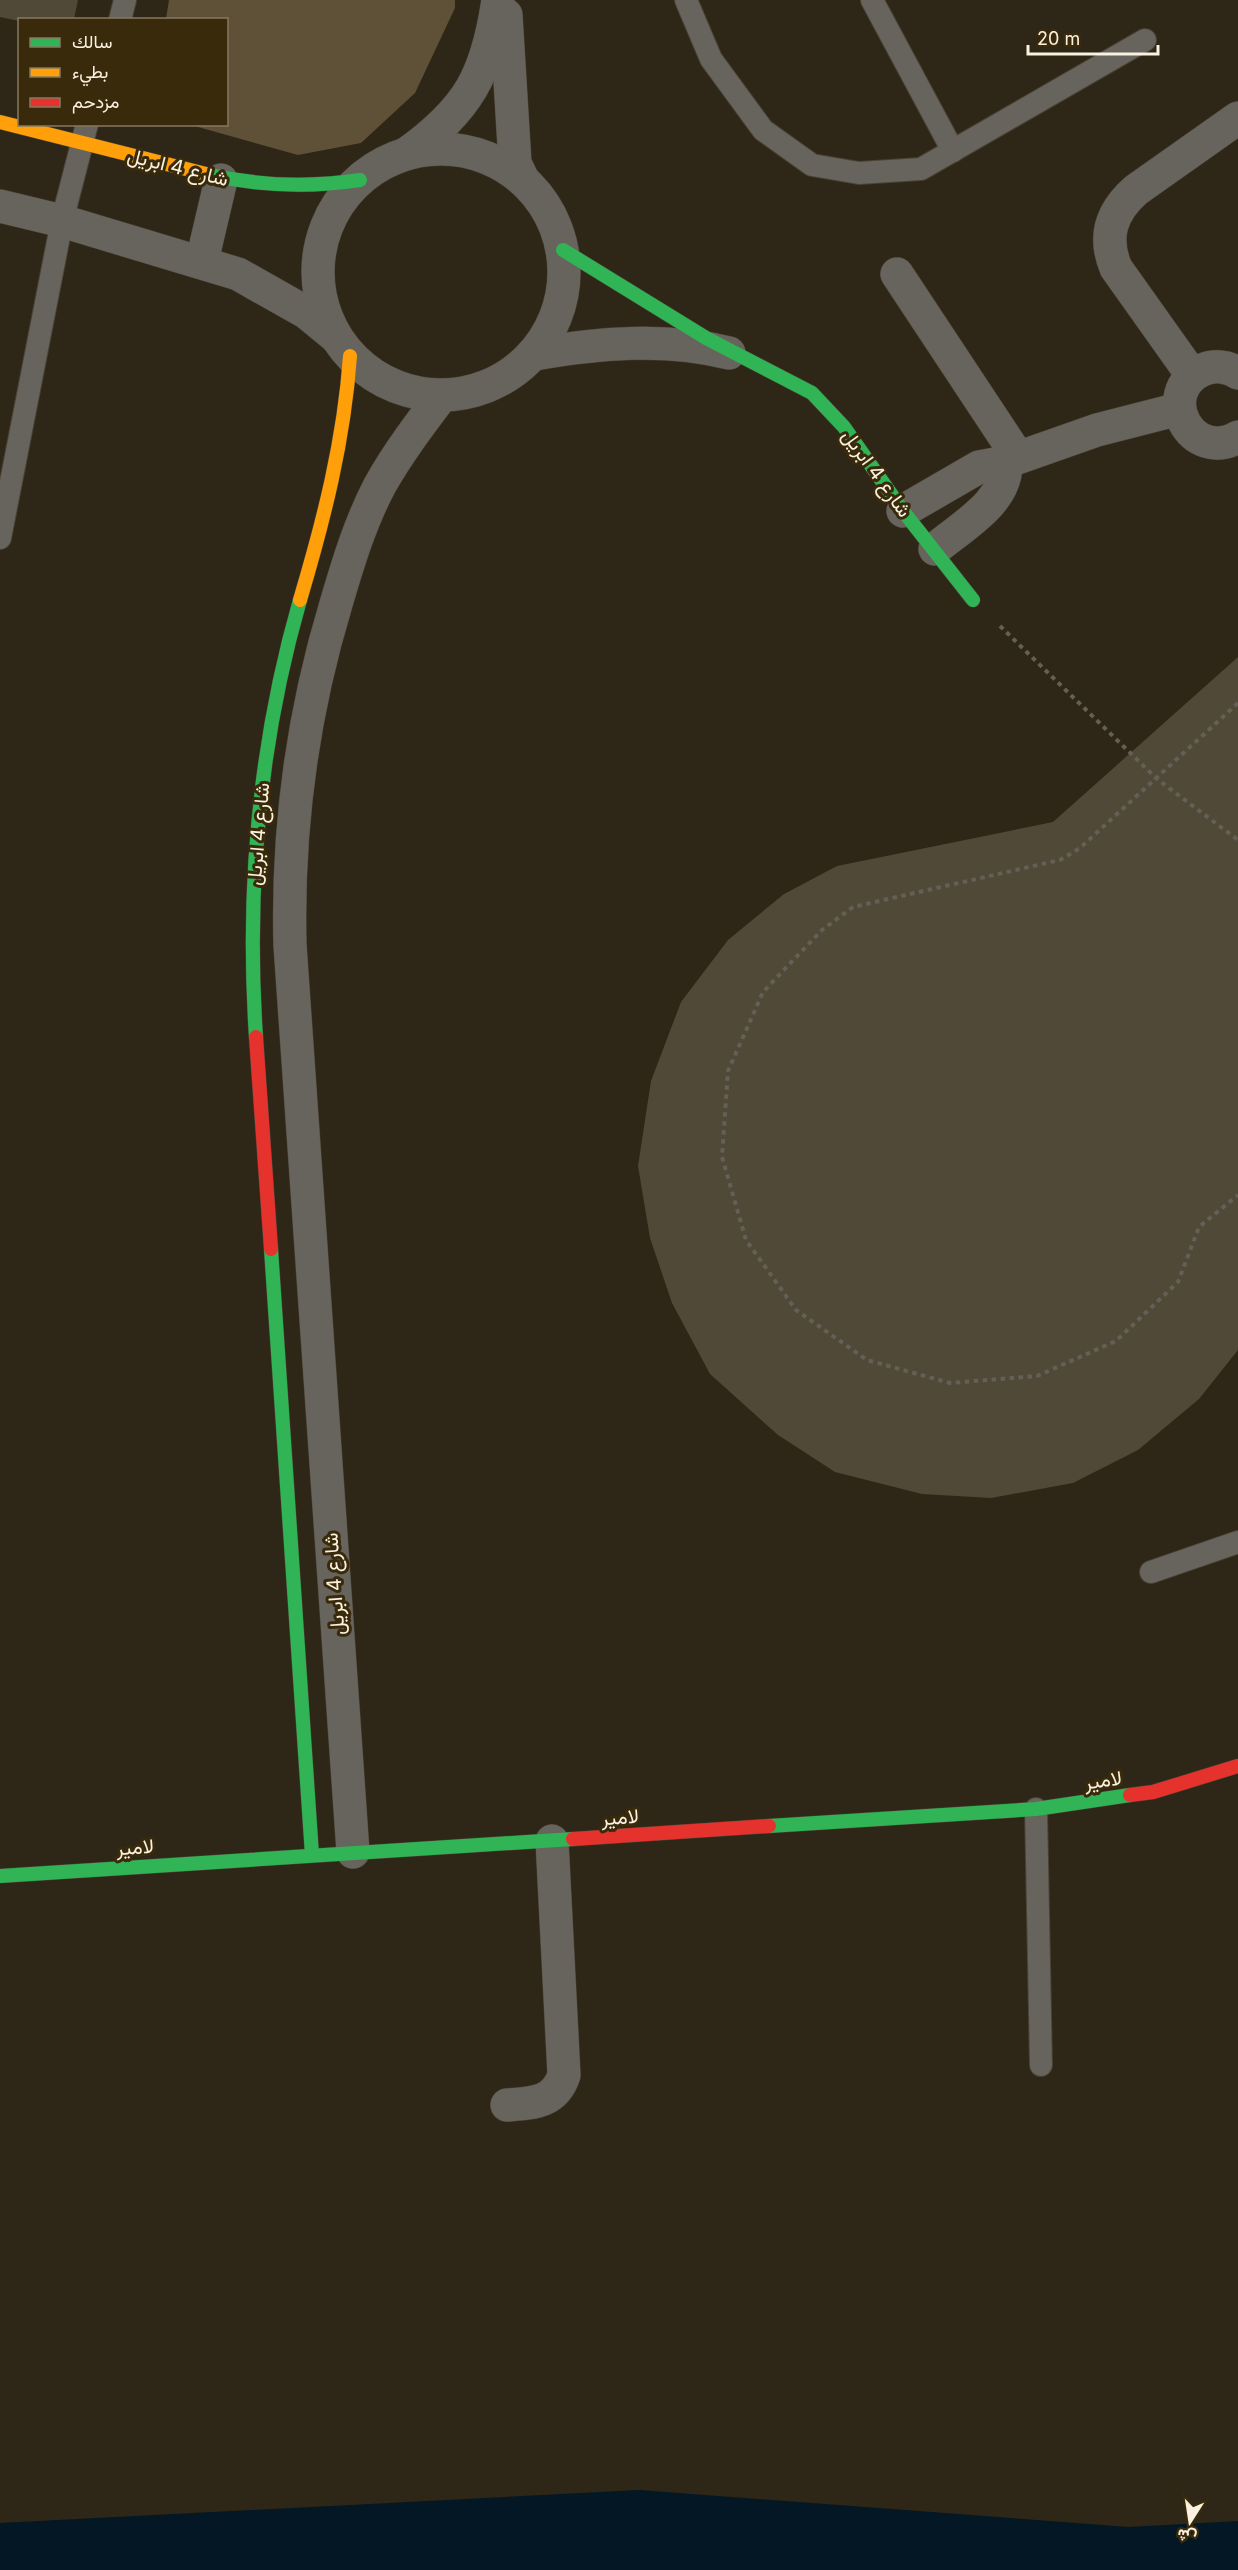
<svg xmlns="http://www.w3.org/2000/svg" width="1238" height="2570" font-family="Inter,Vazirmatn,sans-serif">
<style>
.green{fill:#514938}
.forest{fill:#5f5137}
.water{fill:#041725}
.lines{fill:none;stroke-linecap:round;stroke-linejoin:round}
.lane-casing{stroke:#494235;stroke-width:24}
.street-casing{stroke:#494235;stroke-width:34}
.fast-casing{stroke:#494235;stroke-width:15}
.slow-casing{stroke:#494235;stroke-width:15}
.jam-casing{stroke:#494235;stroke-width:15}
.path{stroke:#645f57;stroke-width:4;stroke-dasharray:4.5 4.5;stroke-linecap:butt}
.lane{stroke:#67635d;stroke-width:22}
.street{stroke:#67635d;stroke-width:33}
.fast{stroke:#30b455;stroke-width:14}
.slow{stroke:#ff9f0a;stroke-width:14}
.jam{stroke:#e5322d;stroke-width:14}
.labels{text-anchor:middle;stroke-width:6;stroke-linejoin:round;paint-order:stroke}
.street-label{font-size:20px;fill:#faf1e0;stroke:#392a0c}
</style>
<rect width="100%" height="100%" fill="#2e2616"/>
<g class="green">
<polygon points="0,0 78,0 74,19 19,21 0,17"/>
<polygon points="1238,657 1238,1350 1199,1399 1138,1450 1073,1483 991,1498 922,1494 835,1472 778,1435 710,1374 672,1303 650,1238 638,1166 651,1081 681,1002 728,940 784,894 837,866 1053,822"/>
</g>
<polygon class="forest" points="169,0 455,0 455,8 415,93 361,143 298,155 191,125 226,124 226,20 166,19"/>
<polygon class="water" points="639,2490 1129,2527 1238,2521 1238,2570 0,2570 0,2523"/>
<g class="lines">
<defs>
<g id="lane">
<polyline points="686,0 711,59 763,130 812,165 859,173 921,169 1145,40"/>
<polyline points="872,0 953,151"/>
<polyline points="120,20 125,0"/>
<polyline points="0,538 62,221 87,124"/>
<polyline points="1151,1572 1238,1542"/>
<polyline points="1036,1809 1041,2065"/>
</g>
<g id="street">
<polyline points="506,15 515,163 523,180"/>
<circle cx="441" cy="272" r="123"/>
<path d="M406,154c63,-45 81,-79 92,-154"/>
<polyline points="0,206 62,221 238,274 307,313 335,336"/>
<polyline points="202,261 221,180"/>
<polyline points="897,274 1018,457"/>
<path d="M535,354c64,-11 130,-17 194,-1"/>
<path d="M1238,373c-11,-7 -24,-8 -36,-3 -48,23 -11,94 36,67"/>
<path d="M1192,375l-76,-107c-13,-31 -5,-56 20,-78l102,-72"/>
<polyline points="903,511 979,467 1006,462 1097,430 1179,409"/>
<path d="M935,549c27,-23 73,-47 71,-87"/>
<path d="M353,1852l-63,-907c-3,-118 12,-229 46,-341 12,-41 24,-81 44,-119 18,-32 40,-61 62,-90"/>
<path d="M507,2105c26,-2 48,-2 57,-30l-12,-234"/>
</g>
<g id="fast">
<path d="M206,174c52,12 101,14 154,6"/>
<polyline points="563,250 706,338 812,393 844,427 903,511 973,600"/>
<path d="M256,1037c-10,-148 3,-294 44,-437"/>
<polyline points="271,1249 312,1855"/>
<polyline points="769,1826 1036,1809 1130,1795"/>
<polyline points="0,1876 573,1839"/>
</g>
<g id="slow">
<polyline points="0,122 206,174"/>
<path d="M300,600c24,-81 44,-159 50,-244"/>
</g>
<g id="jam">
<polyline points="256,1037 271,1249"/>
<polyline points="1130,1795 1153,1792 1238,1766"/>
<polyline points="573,1839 769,1826"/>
</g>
</defs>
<use href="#lane" class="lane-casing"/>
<use href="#street" class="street-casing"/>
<use href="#fast" class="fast-casing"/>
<use href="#slow" class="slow-casing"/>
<use href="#jam" class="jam-casing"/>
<g class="path">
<polyline points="1000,626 1157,779 1238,840"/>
<polyline points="1238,703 1080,848 1060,860 853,907 822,930 763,992 728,1071 722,1157 746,1240 796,1310 867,1360 950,1383 1037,1376 1116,1341 1178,1282 1199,1227 1238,1195"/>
</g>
<use href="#lane" class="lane"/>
<use href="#street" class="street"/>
<use href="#fast" class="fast"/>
<use href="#slow" class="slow"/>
<use href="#jam" class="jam"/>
</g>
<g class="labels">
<g class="street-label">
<text transform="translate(178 167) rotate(14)" y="7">شارع 4 ابريل</text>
<text transform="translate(877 473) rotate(54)" y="7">شارع 4 ابريل</text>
<text transform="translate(258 834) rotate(-85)" y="7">شارع 4 ابريل</text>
<text transform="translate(334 1584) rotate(-94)" y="7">شارع 4 ابريل</text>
<text transform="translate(1103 1780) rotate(-8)" y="7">لامير</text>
<text transform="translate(620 1817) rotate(-4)" y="7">لامير</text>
<text transform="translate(135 1847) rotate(-4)" y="7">لامير</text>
</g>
</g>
<rect x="18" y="18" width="210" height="108" fill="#392a0c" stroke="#867a61" stroke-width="1.5"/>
<rect x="30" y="38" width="30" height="9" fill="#30b455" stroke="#867a61" stroke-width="1.5"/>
<text x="72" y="48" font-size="18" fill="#faf1e0">سالك</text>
<rect x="30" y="68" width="30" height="9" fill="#ff9f0a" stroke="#867a61" stroke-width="1.5"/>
<text x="72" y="78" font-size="18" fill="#faf1e0">بطيء</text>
<rect x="30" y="98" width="30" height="9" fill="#e5322d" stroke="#867a61" stroke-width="1.5"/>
<text x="72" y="108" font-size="18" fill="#faf1e0">مزدحم</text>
<g transform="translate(1190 2522) rotate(192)" stroke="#392a0c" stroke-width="4.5" paint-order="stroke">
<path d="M0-4.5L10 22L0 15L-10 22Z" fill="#faf1e0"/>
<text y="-9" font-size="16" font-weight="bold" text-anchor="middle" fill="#faf1e0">ش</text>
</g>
<path d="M1028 45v9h130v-9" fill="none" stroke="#faf1e0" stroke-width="3"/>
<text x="1037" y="45" font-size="18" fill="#faf1e0" stroke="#392a0c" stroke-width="4.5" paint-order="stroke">20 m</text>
</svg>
